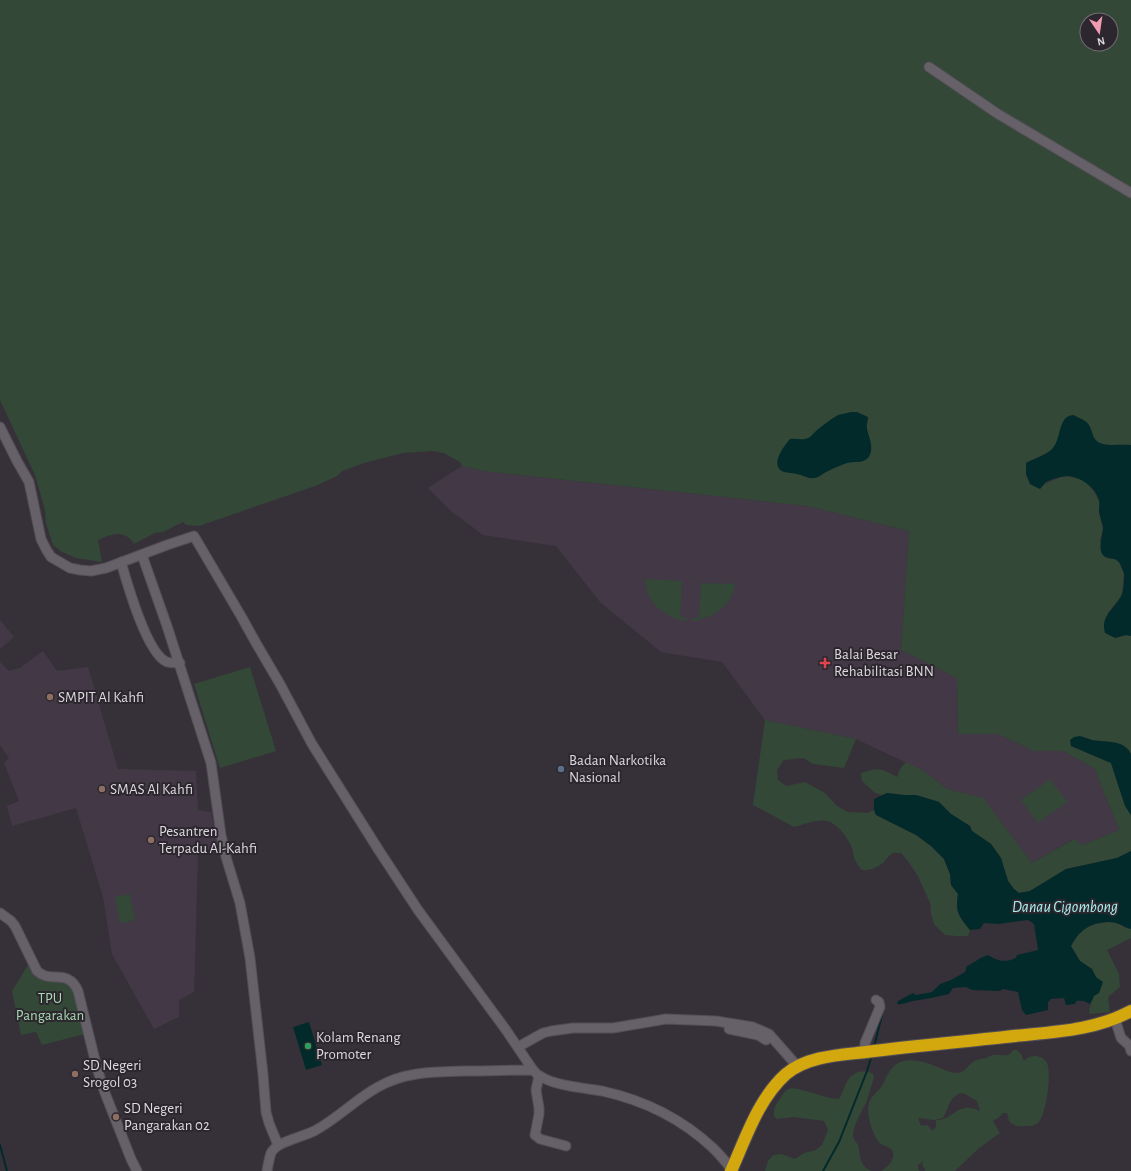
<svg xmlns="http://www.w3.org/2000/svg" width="1131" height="1171" font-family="'Alegreya Sans',sans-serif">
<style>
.built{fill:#433946}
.green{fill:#334837;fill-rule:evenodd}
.water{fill:#032a2a}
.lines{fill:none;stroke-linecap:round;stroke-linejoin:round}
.stream{stroke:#032a2a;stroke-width:2}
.minor-casing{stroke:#534e55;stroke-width:11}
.highway-casing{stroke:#534e55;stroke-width:14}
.minor{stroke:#666068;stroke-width:9}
.highway{stroke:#d3a70e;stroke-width:12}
.health-dot{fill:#e0444e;stroke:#2c272e;stroke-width:1.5}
.education-dot{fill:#8d6e63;stroke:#2c272e;stroke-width:1.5}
.service-dot{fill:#5c6f8a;stroke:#2c272e;stroke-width:1.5}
.leisure-dot{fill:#2e9e5b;stroke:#2c272e;stroke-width:1.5}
.labels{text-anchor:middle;stroke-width:4;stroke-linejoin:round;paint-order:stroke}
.poi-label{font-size:15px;fill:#ddd9de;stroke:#2c272e;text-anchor:start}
.park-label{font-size:15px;fill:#a8d7b1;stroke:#2c272e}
.water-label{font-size:16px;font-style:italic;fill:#a8f1f1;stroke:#2c272e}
</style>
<rect width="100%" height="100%" fill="#363139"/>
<g class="built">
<polygon points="462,466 483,471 807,506 909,531 901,650 957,678 958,734 998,734 1034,751 1063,751 1094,768 1119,830 1083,845 1073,839 1032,863 982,798 947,789 924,771 856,739 765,720 722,662 661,652 600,602 556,546 483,535 451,511 428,488"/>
<polygon points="0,620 14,637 0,649"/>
<polygon points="43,651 57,671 88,667 118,769 196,771 198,810 211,812 219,853 198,855 194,992 179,1000 179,1017 154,1029 112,954 103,897 76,808 12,826 7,806 19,801 4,763 9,758 0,745 0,662 9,671 20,668"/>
</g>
<g class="green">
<path d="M0,0h1131v445c-10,-1 -30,3 -36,-6 -3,-4 -5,-10 -7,-14l-34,21 -3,5 -25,12v11l4,10 7,3 24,-10 6,-1 16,4 4,3 7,9 5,9v12l4,16 -3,11 6,18 9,1 4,3 5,11 -2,22 -14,18 7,25 11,-3 5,1v118c-7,-15 -25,-11 -39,-14 -4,-1 -8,-3 -12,-4l-9,10 40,17 14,43 6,9v36l-14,7 -51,11 -36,22 -11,2 -5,-4 -6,-8 -7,-23 -10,-14 -19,-13 -2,-5 -19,-12 -12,-12 -23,-7h-12l-17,-2 -5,2 -7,-2 -13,-12 -1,-8c19,-6 19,-5 36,4l3,-8 6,-7 18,9 23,18 36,9 49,65 42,-24 9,6 36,-15 -25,-62 -31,-17h-29l-36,-17h-40l-1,-56 -56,-28 8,-119 -102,-25 -324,-35 -21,-5 -2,-4 -16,-9 -12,-2 -29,2 -39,10 -22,8 -5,5 -19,9 -119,41 -13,-1 -3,-3 -20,10 -8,1 -21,11c-9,-15 -23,-10 -36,-4l4,22 -26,-4 -14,-6 -9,-7 -7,-22 -1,-13 -10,-35 -35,-75zM1087,20h24v24h-24z"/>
<path d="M645,579l37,2 -2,36 6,1v3c-22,-4 -40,-18 -41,-42z"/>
<path d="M701,583l34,1c-3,22 -22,34 -43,37v-3h7z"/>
<polygon points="250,667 276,751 220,768 194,684"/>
<path d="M765,720l91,19 -12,29 -31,-4 -10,-6 -19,2 -7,10 1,10 8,6 19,-4 20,11 12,13 11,6 20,1 6,-3 2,5 40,20 15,11 13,13 6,15 1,11 7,9c-3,19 1,22 12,36l-2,6h-12l-11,-1 -11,-11 -3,-10 -1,-11 -12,-27 -10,-15 -7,-8c-4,0 -7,-1 -10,1 -3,2 -5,6 -7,8 -6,5 -14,9 -22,8 -3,-4 -7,-8 -8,-13 -1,-3 -1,-6 -2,-9 -4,-10 -14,-24 -25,-27 -9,-2 -24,4 -33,6l-41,-22z"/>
<polygon points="1050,779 1067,802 1038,823 1021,800"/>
<polygon points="130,894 135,920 120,923 115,897"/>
<path d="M1115,922l11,6 5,1v9l-24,12 12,24 1,13 -12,10 2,15 -20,2 -1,-5 5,-13 2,-19 -4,-8 -12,-8 -9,-15c11,-21 22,-23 44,-24z"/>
<polygon points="28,965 31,965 42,976 63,978 74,991 85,1034 42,1045 36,1032 21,1035 12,991"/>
<path d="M1013,1050h4l4,4 3,7c6,-8 19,-6 23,2 5,11 -1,52 -9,60 -4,3 -8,3 -12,3 -7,1 -12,0 -17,-5l-2,-8h-4l-5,5 -5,3 7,12 -22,16 -23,22h-30v-1l-3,-6 1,-3 -5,4v4l2,2h-39c7,-4 17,-14 10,-22 -4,-4 -10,-3 -13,-8 -6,-8 -12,-28 -9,-38 2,-7 8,-10 12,-16 5,-7 7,-16 13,-21 13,-11 32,-4 46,2 5,2 12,5 17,5 9,0 12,-11 20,-13 3,-1 6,-1 9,-2 3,-1 5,-3 8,-3 8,-1 14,4 19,-5zM961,1093l4,1 12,7 3,10c-23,-11 -25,9 -44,9v7l-4,4 -4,-6 -7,1 -3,-8 16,2 9,-2c6,-10 6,-21 18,-25z"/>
<path d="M867,1071l6,3 1,3c-2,8 -5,16 -7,24 -5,10 -13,22 -14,34 0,6 6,8 6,14 1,10 3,19 13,22h-107l3,-10 5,-6 8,-1 14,5 9,-6 12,-3 6,-5 6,-15 -4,-9 -30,-4 -17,2 -3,-3c-1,-7 2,-12 6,-17 2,-3 4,-8 8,-10 9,-4 39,11 51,10 5,-8 7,-21 15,-25 4,-3 9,-2 13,-3z"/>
</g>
<g class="water">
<path d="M851,412h6l11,5c0,4 -2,8 -1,12 2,9 8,20 1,29 -6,6 -14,3 -21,5 -6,2 -13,5 -19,8 -5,2 -9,7 -14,7 -6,1 -11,-3 -17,-4 -4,-1 -9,-1 -13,-2 -15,-6 -1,-25 6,-33 5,-1 10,1 15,0 5,-1 7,-4 10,-7 4,-4 19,-15 23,-17 4,-1 9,-2 13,-3z"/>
<path d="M1073,415c6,3 13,5 16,10 5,9 3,16 14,19 7,2 19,0 28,1v191l-5,-1 -11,3 -10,-5c-5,-18 10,-24 16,-37 3,-5 3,-16 3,-21 0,-3 -2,-6 -3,-9 -5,-13 -17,-3 -20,-15 -2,-8 2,-16 2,-24 -1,-5 -3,-10 -4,-15 0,-4 1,-8 0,-12 -4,-13 -17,-22 -30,-24 -6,0 -18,3 -23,6 -2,2 -4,5 -6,7l-10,-5 -4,-10v-11c7,-4 20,-8 25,-13 11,-9 6,-34 22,-35z"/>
<path d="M1080,736c4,1 8,3 12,4 14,3 32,-1 39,14v61l-6,-9 -14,-43 -40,-17 -1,-6 4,-3z"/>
<path d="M887,793l17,2h12l23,7 12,12 19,12 2,5 19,13 10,14 7,23 6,8 5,4 11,-2 36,-22 51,-11 14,-7v78c-5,-1 -10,-5 -15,-6 -3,-1 -6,-1 -9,-1 -18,1 -28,9 -36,24l9,15 12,8 4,8 7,5 -4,11 -5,3 -4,8c-5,-3 -8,-4 -14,-3l-1,3 -9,1 -2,-7 -13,1 -3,3v8l-22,5 -4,-5 -4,-18 -15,-3 -3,2 -28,-1 -6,-3 -13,1 -4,6c-12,3 -24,5 -36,7 -5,1 -10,4 -16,3l1,-3 15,-8 3,2 16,-3 8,-8 11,-4 14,-8 2,-6c7,-3 13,-9 21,-11 10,6 16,8 28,3l1,-3 21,-5 -4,-26 -6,-4 -30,4 -14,-1 -4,6 -10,1c-11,-14 -15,-17 -12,-36l-7,-9 -1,-11 -6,-15 -13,-13 -15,-11 -40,-20 -2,-5v-11z"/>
<polygon points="309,1022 322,1065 306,1070 293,1027"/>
</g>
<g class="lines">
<g class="stream">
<polyline points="874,1047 882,1015"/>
<polyline points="0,1145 7,1171"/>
<polyline points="823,1171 839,1142 867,1071 872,1055"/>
</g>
<defs>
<g id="minor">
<polyline points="929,67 998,114 1131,193"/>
<polyline points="0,427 17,461 29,482 41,539 46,549 51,557 70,568 80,570 91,571 106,568 167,545 194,536 241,616 256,643 280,684 312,744 378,849 418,910 506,1030 533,1070"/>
<polyline points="142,555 167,626 211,763 221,835 226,857 240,903 250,958 263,1074 266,1112 269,1123 278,1145"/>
<path d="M121,562c6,21 26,92 46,100 4,1 9,1 13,1"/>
<path d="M0,913l11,8 4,5 22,45c14,13 31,-3 41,20l19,77 8,25 26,66 6,12"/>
<polyline points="1115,1019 1121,1038 1129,1045 1131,1051"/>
<polyline points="729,1029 758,1035 766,1040"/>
<polyline points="518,1047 543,1033 551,1031 573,1028 613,1028 666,1019 716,1021 753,1027 769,1034 798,1067"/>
<polyline points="865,1052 865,1043 880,1007 879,1002 876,1000"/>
<polyline points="539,1076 536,1090 539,1108 539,1114 535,1135 540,1139 566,1146"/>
<path d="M267,1171c1,-6 2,-12 4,-18 6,-12 33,-16 45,-23 22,-12 40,-31 62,-43 28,-16 58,-15 88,-16 23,0 45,-1 67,-1 2,2 4,5 7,6 15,10 44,12 62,15 41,9 80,28 111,57 7,7 14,14 19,23"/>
</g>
<path id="highway" d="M731,1171c15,-33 27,-72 55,-97 21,-18 54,-19 80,-22 46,-6 93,-10 139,-15 43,-5 87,-5 126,-26"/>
</defs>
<use href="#minor" class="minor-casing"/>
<use href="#highway" class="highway-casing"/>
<use href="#minor" class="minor"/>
<use href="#highway" class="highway"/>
</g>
<path class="health-dot" d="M823 657h4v4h4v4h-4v4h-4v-4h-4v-4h4z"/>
<g class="education-dot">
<circle cx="50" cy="697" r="4"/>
<circle cx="102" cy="789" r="4"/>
<circle cx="151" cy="840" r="4"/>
<circle cx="75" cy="1074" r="4"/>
<circle cx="116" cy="1117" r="4"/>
</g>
<circle class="service-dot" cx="561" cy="769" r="4"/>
<circle class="leisure-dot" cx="308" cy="1046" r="4"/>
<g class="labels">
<g class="poi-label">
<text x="834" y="659">Balai Besar<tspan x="834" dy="17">Rehabilitasi BNN</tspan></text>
<text x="58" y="702">SMPIT Al Kahfi</text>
<text x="569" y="765">Badan Narkotika<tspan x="569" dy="17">Nasional</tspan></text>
<text x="110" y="794">SMAS Al Kahfi</text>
<text x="159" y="836">Pesantren<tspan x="159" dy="17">Terpadu Al-Kahfi</tspan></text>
<text x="316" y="1042">Kolam Renang<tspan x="316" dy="17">Promoter</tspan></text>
<text x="83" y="1070">SD Negeri<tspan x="83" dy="17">Srogol 03</tspan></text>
<text x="124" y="1113">SD Negeri<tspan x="124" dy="17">Pangarakan 02</tspan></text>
</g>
<g class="park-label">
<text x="50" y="1003">TPU<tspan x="50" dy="17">Pangarakan</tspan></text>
</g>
<g class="water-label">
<text x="1065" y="912">Danau Cigombong</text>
</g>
</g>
<g transform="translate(1099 32) rotate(167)"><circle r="19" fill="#2c272e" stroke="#736e74"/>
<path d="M0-3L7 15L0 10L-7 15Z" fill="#f19ab2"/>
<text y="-6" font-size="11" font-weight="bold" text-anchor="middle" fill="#ddd9de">N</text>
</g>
</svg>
